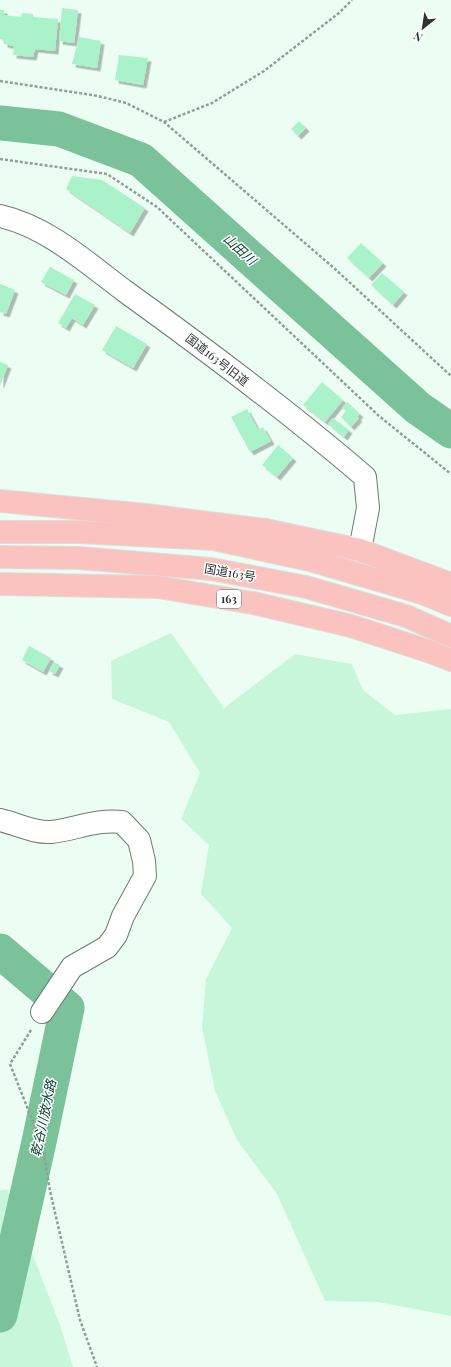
<svg xmlns="http://www.w3.org/2000/svg" width="451" height="1367" font-family="'Playfair Display','Noto Sans JP',serif">
<style>
.green{fill:#c7f6da}
.water{fill:#7bc29b}
.lines{fill:none;stroke-linecap:round;stroke-linejoin:round}
.river{stroke:#7bc29b;stroke-width:35}
.building{fill:#a9f2ca;filter:url(#shadow)}
.minor-casing{stroke:#697d71;stroke-width:24}
.highway-casing{stroke:#dddfde;stroke-width:24}
.path{stroke:#919f97;stroke-width:2.5;stroke-dasharray:3 2;stroke-linecap:butt}
.minor{stroke:#fff;stroke-width:22}
.highway{stroke:#fac3bf;stroke-width:22}
.labels{text-anchor:middle;stroke-width:3;stroke-linejoin:round;paint-order:stroke}
.shield{fill:#fff;stroke:#6b726e;stroke-width:1}
.shield-label{font-size:11px;font-weight:bold;fill:#2c3530}
.street-label{font-size:12px;fill:#2c3530;stroke:#fff}
.water-label{font-size:13px;font-style:italic;fill:#064229;stroke:#fff}
</style>
<defs>
<filter id="shadow"><feDropShadow dx="3.5" dy="3.5" stdDeviation="0" flood-color="#0004"/></filter>
</defs>
<rect width="100%" height="100%" fill="#ecfef3"/>
<g class="green">
<polygon points="171,633 224,708 295,654 352,664 363,690 395,715 451,709 451,1316 378,1302 325,1301 277,1194 237,1140 215,1091 202,1027 206,979 232,928 201,894 209,845 181,819 200,773 169,722 112,699 111,661"/>
<polygon points="7,1189 60,1325 73,1367 0,1367 0,1191"/>
</g>
<polygon class="water" points="0,111 42,115 59,129 0,137"/>
<g class="lines">
<g class="river">
<polyline points="0,123 59,129 141,160 418,408 451,431"/>
<polyline points="0,951 67,1008 39,1142 0,1315"/>
</g>
</g>
<g class="building">
<polygon points="62,8 78,10 74,43 59,41"/>
<polygon points="0,10 4,10 4,15 21,17 22,13 33,14 33,17 58,19 55,51 35,49 33,57 13,55 14,46 4,44 4,40 0,39"/>
<polygon points="79,37 101,41 97,68 72,64"/>
<polygon points="119,55 148,58 143,85 115,80"/>
<polygon points="299,121 306,128 298,136 291,129"/>
<polygon points="72,176 102,180 145,208 130,233 66,189"/>
<polygon points="361,243 383,263 369,278 347,258"/>
<polygon points="50,267 74,280 66,295 41,282"/>
<polygon points="382,273 404,292 393,305 371,285"/>
<polygon points="0,284 15,290 6,314 0,312"/>
<polygon points="75,294 95,305 83,325 72,318 66,328 58,323"/>
<polygon points="116,326 147,344 133,368 102,350"/>
<polygon points="0,362 8,365 0,386"/>
<polygon points="322,382 343,400 325,422 303,405"/>
<polygon points="347,402 360,414 357,417 359,418 351,427 341,417 346,411 342,408"/>
<polygon points="247,409 258,430 263,427 271,441 250,452 231,417"/>
<polygon points="333,418 349,430 344,437 328,424"/>
<polygon points="278,445 293,458 277,477 262,465"/>
<polygon points="29,646 51,658 43,672 22,660"/>
<polygon points="54,662 60,665 55,674 49,671"/>
</g>
<g class="lines">
<defs>
<g id="minor">
<path d="M0,216c48,11 87,47 126,76 82,59 163,120 239,185l3,31 -8,42"/>
<path d="M0,820c17,4 34,13 51,12 25,-3 46,-13 71,-10l17,18 5,21 1,15 -22,40 -7,19 -9,12 -35,20 -30,45"/>
</g>
<g id="highway">
<polyline points="0,501 146,515 266,530 360,550 451,584"/>
<polyline points="0,532 79,532 213,539 310,560 422,593 451,605"/>
<polyline points="0,557 79,558 211,569 306,587 406,616 451,636"/>
<polyline points="0,584 158,587 253,603 351,626 431,652 451,660"/>
</g>
</defs>
<use href="#minor" class="minor-casing"/>
<use href="#highway" class="highway-casing"/>
<g class="path">
<polyline points="0,81 98,96 126,103 164,122 334,268 451,376"/>
<polyline points="164,122 212,103 264,71 339,13 352,0"/>
<polyline points="0,159 107,174 157,207 379,416 451,474"/>
<polyline points="31,1030 10,1064 43,1147 50,1191 80,1320 97,1367"/>
</g>
<use href="#minor" class="minor"/>
<use href="#highway" class="highway"/>
</g>
<g class="labels">
<rect class="shield" x="217" y="590" width="24" height="18" rx="3"/>
<g class="shield-label">
<text x="229" y="603">163</text>
</g>
<g class="street-label">
<text transform="translate(217 360) rotate(38)" y="4">国道163号旧道</text>
<text transform="translate(230 573) rotate(10)" y="4">国道163号</text>
</g>
<g class="water-label">
<text transform="translate(240 249) rotate(42)" y="5">山田川</text>
<text transform="translate(43 1118) rotate(-78)" y="5">乾谷川放水路</text>
</g>
</g>
<g transform="translate(423 28) rotate(210)" stroke="#ffffff" stroke-width="3" paint-order="stroke">
<path d="M0-3L7 15L0 10L-7 15Z" fill="#2c3530"/>
<text y="-6" font-size="11" font-weight="bold" text-anchor="middle" fill="#2c3530">N</text>
</g>
</svg>
